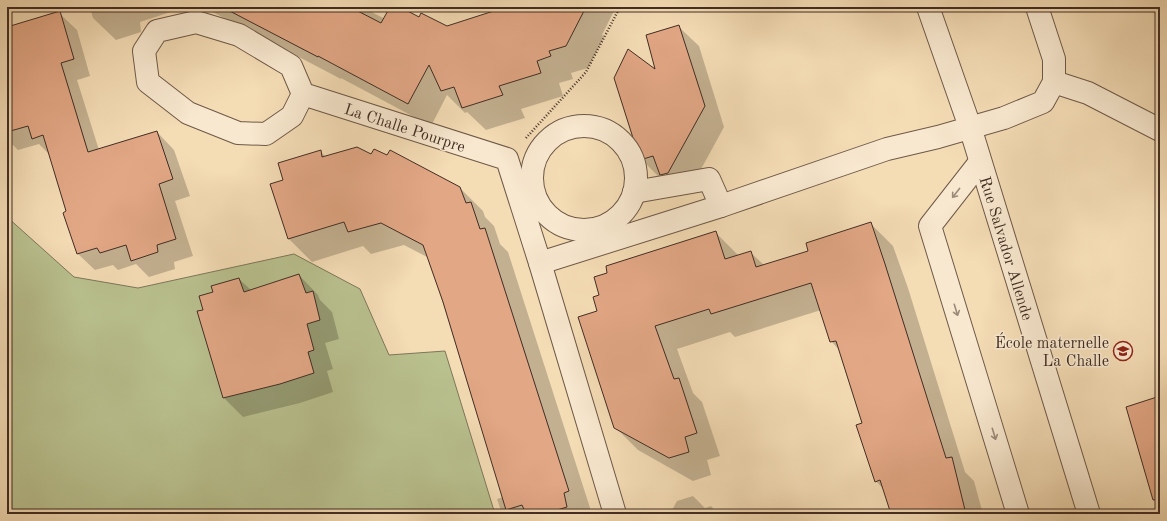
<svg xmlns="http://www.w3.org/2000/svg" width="1167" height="521" font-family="'Old Standard TT',serif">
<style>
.green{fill:#b9c18f;stroke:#7d775a}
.shadow{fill:#0003}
.building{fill:#e2a785;stroke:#412d24}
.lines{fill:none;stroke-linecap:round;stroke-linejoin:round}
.minor-casing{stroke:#6e5948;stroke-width:24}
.path{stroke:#412d24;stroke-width:2.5;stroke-dasharray:1 2;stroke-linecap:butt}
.minor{stroke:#f8e8cf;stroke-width:22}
.oneway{stroke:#9c8a7a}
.labels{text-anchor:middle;stroke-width:3;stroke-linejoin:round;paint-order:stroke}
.street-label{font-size:16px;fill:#412d24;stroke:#f8e8cf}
.poi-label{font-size:16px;fill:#412d24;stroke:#f8e8cf;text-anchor:end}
</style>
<rect width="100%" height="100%" fill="#f4dcb5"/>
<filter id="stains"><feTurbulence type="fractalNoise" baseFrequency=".005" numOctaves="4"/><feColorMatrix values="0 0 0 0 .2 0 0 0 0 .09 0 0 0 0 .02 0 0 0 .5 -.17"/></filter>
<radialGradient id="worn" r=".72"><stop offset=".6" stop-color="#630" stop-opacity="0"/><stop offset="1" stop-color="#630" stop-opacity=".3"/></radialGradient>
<polygon class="green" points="7,217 74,277 138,288 294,254 360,289 389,355 445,351 495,514 7,514"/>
<g class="shadow">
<polygon points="90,7 186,7 140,22 141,32 116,40 93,18"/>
<polygon points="203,7 362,7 385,19 392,7 398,7 419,18 447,27 507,7 616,7 602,35 604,37 588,68 571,73 573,79 559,83 563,96 521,109 525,118 486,130 467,112 465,113 447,95 431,126 341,78 341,79"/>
<polygon points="1151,7 1160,7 1160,19 1150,9"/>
<polygon points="59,13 77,30 90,76 77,80 99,150 157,132 174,150 190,196 175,201 193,256 174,262 175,269 149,277 136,264 118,270 113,265 95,270 77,253 67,212 50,155 39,144 18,150 13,145 7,147 7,28"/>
<polygon points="679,27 699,46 724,127 688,193 661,179 641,159 657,72"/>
<polygon points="320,151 326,157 372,155 460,188 483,211 485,217 494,226 500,244 508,252 592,514 502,514 497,499 503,497 429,258 404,245 371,254 363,246 312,262 289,239 285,181"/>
<polygon points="870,223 893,246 908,288 965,472 974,481 983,514 892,514 884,490 876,481 863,423 840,351 831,341 821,310 735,337 730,332 677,349 693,393 702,402 720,456 707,460 711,475 693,481 638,450 615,427 599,312 715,232 738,255 751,253 764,265 810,251"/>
<polygon points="299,275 318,295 320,300 332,312 339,339 325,343 333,369 327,371 333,392 300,403 243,417 224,398 204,310 214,293 239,279 251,290"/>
<polygon points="693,496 705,508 711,506 718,514 670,514 677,501"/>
</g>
<g class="building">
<polygon points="222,7 350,7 381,23 390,7 400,7 419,17 421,13 447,26 506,7 586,7 566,46 549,51 551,56 537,61 541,73 499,86 503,95 462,108 454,87 441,91 429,65 408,104 318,56 318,57"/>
<polygon points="60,11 74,59 61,63 88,152 157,131 173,179 159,184 176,239 157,245 158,252 131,261 126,245 100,253 97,248 77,254 63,213 66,211 43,135 32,139 28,126 7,132 7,27"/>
<polygon points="679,25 705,106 668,173 660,175 653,156 640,160 614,78 628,49 655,69 646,35"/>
<polygon points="357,147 371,154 374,149 387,155 390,150 460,187 466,203 471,202 480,229 485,228 569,491 564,493 567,507 544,514 526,514 522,505 506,510 443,302 423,245 381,223 348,232 344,222 288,239 270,184 283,180 278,163 321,150 322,157"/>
<polygon points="871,222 885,264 946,458 952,457 966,514 891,514 880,480 875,482 856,425 862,423 836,341 830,342 811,283 711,314 709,309 655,326 674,379 679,378 697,433 685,437 689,452 669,458 614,428 578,317 597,311 593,297 599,295 594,277 607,273 606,266 716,231 725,259 751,251 756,267 808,251 806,243"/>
<polygon points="299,274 306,293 313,291 320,320 307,324 314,350 308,352 314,373 280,384 223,398 197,311 203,310 199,296 213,292 211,286 239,278 244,292"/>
<polygon points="1160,396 1160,499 1153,500 1126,407"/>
</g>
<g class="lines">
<defs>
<g id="minor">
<polyline points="928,7 970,127 1089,514"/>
<polyline points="1054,82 1088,93 1160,130"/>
<polyline points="303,94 292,116 266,134 238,133 188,113 148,82 144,51 157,31 196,22 239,35 291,66 303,94 507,159 540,263 615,514"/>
<circle cx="584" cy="178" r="52"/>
<polyline points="980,162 930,226 1018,514"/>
<polyline points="634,192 709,179 721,206"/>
<polyline points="540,263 721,206 887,149 938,137 1004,118 1043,102 1054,82 1054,59 1037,7"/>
</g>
</defs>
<use href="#minor" class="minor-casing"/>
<polyline class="path" points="526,138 586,72 620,7"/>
<use href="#minor" class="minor"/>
</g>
<defs><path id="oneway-shaft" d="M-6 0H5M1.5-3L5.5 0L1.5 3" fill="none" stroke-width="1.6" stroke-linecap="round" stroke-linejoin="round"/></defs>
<g class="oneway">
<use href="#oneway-shaft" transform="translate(956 193) rotate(128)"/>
<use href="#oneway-shaft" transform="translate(956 310) rotate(73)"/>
<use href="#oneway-shaft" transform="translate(994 434) rotate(73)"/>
</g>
<defs>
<symbol id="school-ring" viewBox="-11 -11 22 22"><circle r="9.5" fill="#f8e8cf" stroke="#8f2418" stroke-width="1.5"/><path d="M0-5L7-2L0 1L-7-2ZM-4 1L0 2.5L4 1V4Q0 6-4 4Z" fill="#8f2418"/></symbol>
</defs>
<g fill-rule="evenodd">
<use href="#school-ring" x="1112" y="340" width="22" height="22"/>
</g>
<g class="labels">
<g class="street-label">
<text transform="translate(405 127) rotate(18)" y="6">La Challe Pourpre</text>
<text transform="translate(1007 248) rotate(73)" y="6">Rue Salvador Allende</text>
</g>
<g class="poi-label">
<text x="1109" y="348">École maternelle<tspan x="1109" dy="18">La Challe</tspan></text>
</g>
</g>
<rect width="1167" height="521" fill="none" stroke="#f4dcb5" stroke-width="24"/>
<rect x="8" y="8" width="1151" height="505" fill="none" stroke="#412d24" stroke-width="2"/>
<rect x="12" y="12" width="1143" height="497" fill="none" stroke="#412d24"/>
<rect width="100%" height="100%" filter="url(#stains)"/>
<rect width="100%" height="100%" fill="url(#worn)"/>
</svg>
